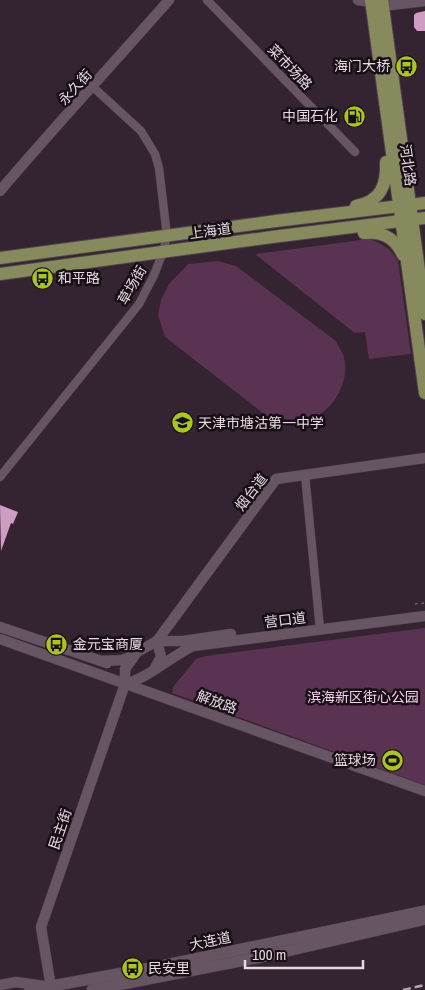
<svg xmlns="http://www.w3.org/2000/svg" width="425" height="990" font-family="'Archivo Narrow','Noto Sans SC',sans-serif">
<style>
.green{fill:#5a3252}
.building{fill:#cf9dc4}
.lines{fill:none;stroke-linecap:round;stroke-linejoin:round}
.minor-casing{stroke:#50424d;stroke-width:9}
.tertiary-casing{stroke:#50424d;stroke-width:11}
.secondary-casing{stroke:#50424d;stroke-width:12}
.primary-casing{stroke:#50424d;stroke-width:14}
.path{stroke:#90828c;stroke-width:1;stroke-dasharray:2.5 4;stroke-linecap:butt}
.minor{stroke:#685564;stroke-width:8}
.tertiary{stroke:#685564;stroke-width:10}
.secondary{stroke:#685564;stroke-width:11}
.primary{stroke:#878a5d;stroke-width:12}
.rail{stroke:#b4a6b0;stroke-width:2.5;stroke-dasharray:8 4;stroke-linecap:butt}
.labels{text-anchor:middle;stroke-width:5;stroke-linejoin:round;paint-order:stroke}
.poi-label{font-size:14px;fill:#e6dae3;stroke:#170f15;text-anchor:start}
.street-label{font-size:14px;fill:#e6dae3;stroke:#170f15}
.park-label{font-size:14px;fill:#facef0;stroke:#170f15}
</style>
<rect width="100%" height="100%" fill="#342330"/>
<g class="green">
<path d="M369,239c14,5 21,9 29,22l13,93 -42,5 -4,-27 -10,1 -8,-6 -92,-73z"/>
<path d="M218,261l18,5 100,75c2,5 7,11 8,17 6,21 -9,50 -29,59 -7,3 -15,5 -22,7l-5,-2 -6,6 -117,-91 -7,-22 3,-15 8,-16 19,-20z"/>
<polygon points="425,628 425,785 172,693 173,687 196,659 206,656"/>
</g>
<g class="building">
<polygon points="425,11 425,31 417,31 414,27 414,15 416,13"/>
<polygon points="0,505 18,512 13,524 11,523 1,551"/>
</g>
<g class="lines">
<defs>
<g id="minor">
<polyline points="207,0 355,152"/>
<polyline points="305,475 320,629"/>
<polyline points="0,477 139,304 154,275 163,252 167,236 159,168 155,154 141,131 93,87"/>
</g>
<g id="tertiary">
<polyline points="358,0 371,2"/>
<polyline points="383,6 425,1"/>
<path d="M0,191c55,-65 113,-127 169,-191"/>
<polyline points="0,627 107,663"/>
<polyline points="0,639 425,791"/>
<polyline points="157,641 183,641 231,634"/>
<polyline points="101,661 123,660 157,641 276,479 425,458"/>
<polyline points="155,668 161,657 157,641"/>
<path d="M125,684c25,-7 45,-27 68,-38l232,-30"/>
<polyline points="0,985 16,982 51,987 41,927 125,684 125,669 135,655"/>
</g>
<g id="secondary">
<polyline points="30,990 156,967 425,911"/>
<polyline points="92,990 261,957 425,919"/>
</g>
<g id="primary">
<polyline points="371,0 425,393"/>
<polyline points="382,0 425,314"/>
<path d="M356,206c25,-5 31,-21 30,-44"/>
<path d="M364,233c19,-2 31,5 39,22"/>
<polyline points="0,258 276,221 425,203"/>
<polyline points="0,274 272,237 425,218"/>
</g>
</defs>
<use href="#minor" class="minor-casing"/>
<use href="#tertiary" class="tertiary-casing"/>
<use href="#secondary" class="secondary-casing"/>
<use href="#primary" class="primary-casing"/>
<polyline class="path" points="415,604 425,603"/>
<use href="#minor" class="minor"/>
<use href="#tertiary" class="tertiary"/>
<use href="#secondary" class="secondary"/>
<use href="#primary" class="primary"/>
<polyline class="rail" points="403,990 425,985"/>
</g>
<defs>
<symbol id="bus-disc" viewBox="-11 -11 22 22"><circle r="9.5" fill="#acc612" stroke="#170f15"/><path d="M-5-6H5V4H4V6H2V4H-2V6H-4V4H-5ZM-3.5-4V0h7V-4ZM-3.5 1.2v1.5H-2V1.2ZM2 1.2v1.5H3.5V1.2Z" fill="#111"/></symbol>
<symbol id="fuel-disc" viewBox="-11 -11 22 22"><circle r="9.5" fill="#acc612" stroke="#170f15"/><path d="M-5.5-6h7V0h2V4h1.3V-2.5L3-4.5l.8-.8L6-3V5H2.5V1h-1V6h-7ZM-4.2-4.7v3.2H.2V-4.7Z" fill="#111"/></symbol>
<symbol id="school-disc" viewBox="-11 -11 22 22"><circle r="9.5" fill="#acc612" stroke="#170f15"/><path d="M0-5L7-2L0 1L-7-2ZM-4 1L0 2.5L4 1V4Q0 6-4 4Z" fill="#111"/></symbol>
<symbol id="stadium-disc" viewBox="-11 -11 22 22"><circle r="9.5" fill="#acc612" stroke="#170f15"/><path d="M0-5a6.5 5 0 1 0 0 10a6.5 5 0 1 0 0-10ZM-3.5-1.8h7v3.6h-7Z" fill="#111"/></symbol>
</defs>
<g fill-rule="evenodd">
<use href="#bus-disc" x="394" y="54" width="25" height="25"/>
<use href="#fuel-disc" x="342" y="104" width="25" height="25"/>
<use href="#bus-disc" x="30" y="266" width="25" height="25"/>
<use href="#school-disc" x="170" y="410" width="25" height="25"/>
<use href="#bus-disc" x="44" y="632" width="25" height="25"/>
<use href="#stadium-disc" x="380" y="748" width="25" height="25"/>
<use href="#bus-disc" x="120" y="956" width="25" height="25"/>
</g>
<g class="labels">
<g class="poi-label">
<text x="390" y="71" text-anchor="end">海门大桥</text>
<text x="338" y="121" text-anchor="end">中国石化</text>
<text x="58" y="283">和平路</text>
<text x="198" y="428">天津市塘沽第一中学</text>
<text x="73" y="649">金元宝商厦</text>
<text x="376" y="765" text-anchor="end">篮球场</text>
<text x="148" y="973">民安里</text>
</g>
<g class="street-label">
<text transform="translate(290 67) rotate(46)" y="5">菜市场路</text>
<text transform="translate(75 87) rotate(-48)" y="5">永久街</text>
<text transform="translate(408 165) rotate(82)" y="5">河北路</text>
<text transform="translate(210 231) rotate(-8)" y="5">上海道</text>
<text transform="translate(132 285) rotate(-60)" y="5">草场街</text>
<text transform="translate(251 492) rotate(-52)" y="5">烟台道</text>
<text transform="translate(285 620) rotate(-7)" y="5">营口道</text>
<text transform="translate(217 702) rotate(20)" y="5">解放路</text>
<text transform="translate(60 829) rotate(-71)" y="5">民主街</text>
<text transform="translate(210 941) rotate(-12)" y="5">大连道</text>
</g>
<g class="park-label">
<text x="363" y="702">滨海新区街心公园</text>
</g>
</g>
<path d="M245 960v8h118v-8" fill="none" stroke="#e6dae3" stroke-width="2.5"/>
<text x="252" y="960" font-size="15" fill="#e6dae3" stroke="#170f15" stroke-width="4" paint-order="stroke">100 m</text>
</svg>
